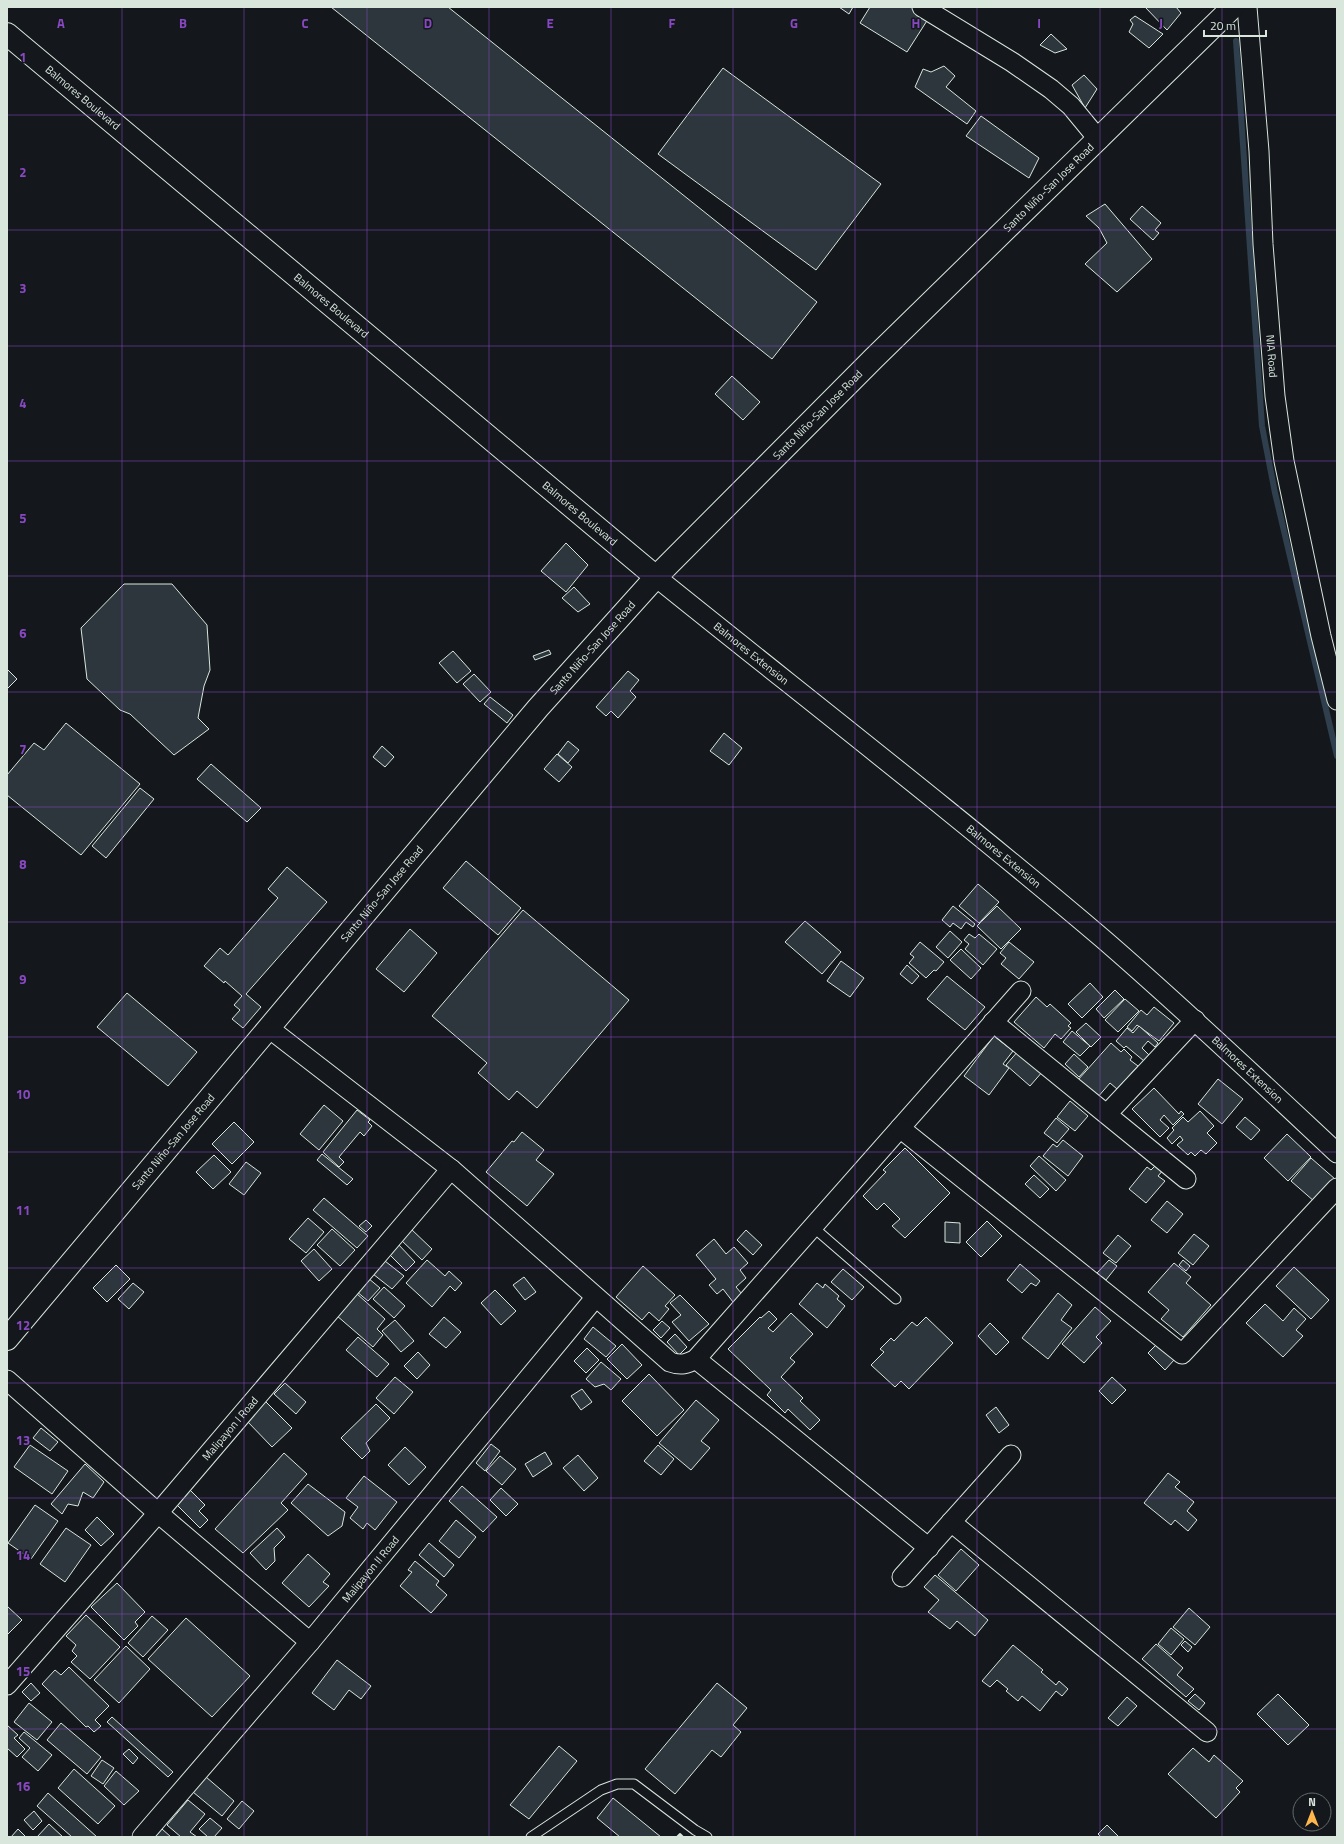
<svg xmlns="http://www.w3.org/2000/svg" width="1344" height="1844" font-family="'Titillium Web',sans-serif">
<style>
.lines{fill:none;stroke-linecap:round;stroke-linejoin:round}
.stream{stroke:#2f3f4d;stroke-width:6}
.building{fill:#2c363c;stroke:#d8e6dc}
.service-casing{stroke:#d8e6dc;stroke-width:11}
.minor-casing{stroke:#d8e6dc;stroke-width:21}
.secondary-casing{stroke:#d8e6dc;stroke-width:24}
.service{stroke:#14181c;stroke-width:9}
.minor{stroke:#14181c;stroke-width:19}
.secondary{stroke:#14181c;stroke-width:22}
.wall{stroke:#d8e6dc;stroke-width:2}
.grid{fill:none;stroke:#8948c3;stroke-width:1;stroke-opacity:0.55}
.labels{text-anchor:middle;stroke-width:3;stroke-linejoin:round;paint-order:stroke}
.street-label{font-size:11px;fill:#d8e6dc;stroke:#14181c}
.grid-label{font-size:13px;text-anchor:middle;font-weight:bold;fill:#8948c3;stroke:#14181c;stroke-width:3;stroke-linejoin:round;paint-order:stroke}
</style>
<rect width="100%" height="100%" fill="#14181c"/>
<g class="lines">
<polyline class="stream" points="1236,41 1262,426 1275,493 1337,756"/>
</g>
<g class="building">
<polygon points="331,7 448,7 817,302 772,359"/>
<polygon points="839,7 853,7 849,14"/>
<polygon points="870,7 915,7 930,16 907,52 860,23"/>
<polygon points="1145,7 1176,7 1181,13 1167,30"/>
<polygon points="1135,16 1163,34 1149,48 1129,32 1133,24 1130,20"/>
<polygon points="1051,34 1067,49 1055,53 1040,45"/>
<polygon points="944,66 955,76 946,87 976,111 967,124 915,87 923,69 931,72"/>
<polygon points="723,68 881,184 816,270 658,154"/>
<polygon points="1084,75 1097,89 1085,108 1072,85"/>
<polygon points="981,116 1039,158 1029,178 966,136"/>
<polygon points="1105,204 1152,259 1117,292 1085,264 1107,243 1099,228 1086,216"/>
<polygon points="1142,206 1161,223 1155,230 1159,233 1153,240 1130,219"/>
<polygon points="732,376 760,402 743,420 715,394"/>
<polygon points="566,543 588,565 566,592 541,571"/>
<polygon points="124,584 172,584 207,625 210,670 204,686 198,718 209,729 174,755 130,714 120,710 87,679 81,628"/>
<polygon points="574,587 590,604 578,612 562,598"/>
<polygon points="549,650 551,654 535,660 533,656"/>
<polygon points="453,651 471,671 457,683 439,663"/>
<polygon points="7,669 17,679 7,689"/>
<polygon points="628,671 639,680 630,691 636,697 618,718 611,711 606,716 596,707"/>
<polygon points="474,674 491,692 480,702 463,684"/>
<polygon points="490,697 513,715 507,723 484,704"/>
<polygon points="66,723 140,784 81,855 7,795 7,775 34,743 44,750"/>
<polygon points="724,733 742,748 729,765 710,751"/>
<polygon points="568,741 579,750 568,763 558,754"/>
<polygon points="382,746 394,757 385,767 373,757"/>
<polygon points="557,754 572,767 559,782 544,769"/>
<polygon points="211,764 261,808 247,822 197,779"/>
<polygon points="140,788 154,799 106,858 92,846"/>
<polygon points="466,861 521,908 498,935 443,888"/>
<polygon points="287,867 327,902 246,994 261,1007 243,1028 232,1019 240,1010 234,1005 242,996 225,981 224,983 204,966 220,948 228,955 278,898 268,889"/>
<polygon points="978,884 999,902 979,923 959,906"/>
<polygon points="953,906 975,924 973,927 966,922 961,929 953,923 950,927 942,920"/>
<polygon points="997,906 1021,929 1001,949 977,926"/>
<polygon points="523,910 629,1000 537,1108 517,1091 509,1100 478,1073 487,1063 432,1016"/>
<polygon points="805,921 841,952 822,974 785,942"/>
<polygon points="410,929 437,953 404,992 376,969"/>
<polygon points="950,931 962,942 948,958 936,947"/>
<polygon points="969,934 975,938 979,934 997,949 983,965 965,949 969,944 964,940"/>
<polygon points="920,942 944,962 936,971 934,970 926,978 909,963 914,957 910,954"/>
<polygon points="1009,942 1034,962 1019,979 1001,964 1006,958 1000,953"/>
<polygon points="961,949 981,968 971,979 950,960"/>
<polygon points="841,961 864,978 850,997 827,981"/>
<polygon points="907,965 919,976 912,984 900,974"/>
<polygon points="947,976 985,1007 965,1030 927,999"/>
<polygon points="1090,983 1103,997 1082,1018 1068,1004"/>
<polygon points="1115,990 1124,999 1104,1018 1096,1009"/>
<polygon points="127,993 197,1052 168,1086 97,1027"/>
<polygon points="1036,997 1047,1007 1050,1004 1071,1023 1068,1026 1071,1028 1061,1039 1055,1034 1044,1048 1014,1022"/>
<polygon points="1125,999 1139,1011 1118,1032 1105,1020"/>
<polygon points="1154,1007 1174,1023 1159,1041 1137,1025 1132,1031 1127,1027 1141,1010 1147,1015"/>
<polygon points="1086,1023 1101,1037 1091,1047 1076,1032"/>
<polygon points="1139,1026 1158,1043 1155,1047 1148,1041 1142,1048 1149,1055 1144,1061 1126,1046 1124,1048 1116,1041 1127,1028 1133,1033"/>
<polygon points="1072,1031 1090,1046 1080,1056 1063,1042"/>
<polygon points="994,1036 1013,1051 1003,1064 1009,1068 989,1095 964,1076"/>
<polygon points="1111,1043 1121,1052 1124,1049 1132,1057 1130,1060 1138,1066 1117,1089 1110,1083 1097,1098 1077,1081"/>
<polygon points="1019,1050 1043,1071 1030,1086 1006,1065"/>
<polygon points="1074,1054 1088,1067 1079,1077 1065,1064"/>
<polygon points="1218,1079 1243,1099 1222,1124 1198,1104"/>
<polygon points="1154,1088 1179,1114 1181,1111 1184,1114 1173,1125 1164,1115 1160,1120 1169,1128 1160,1137 1132,1109"/>
<polygon points="1070,1101 1088,1116 1075,1131 1057,1117"/>
<polygon points="324,1105 343,1121 319,1150 300,1134"/>
<polygon points="357,1110 370,1120 368,1122 372,1126 364,1136 360,1132 339,1157 344,1162 339,1167 323,1152"/>
<polygon points="1200,1111 1214,1126 1207,1133 1217,1143 1206,1154 1201,1150 1195,1156 1191,1152 1188,1155 1177,1145 1183,1140 1180,1136 1172,1144 1167,1138 1174,1130 1172,1128 1183,1117 1188,1122"/>
<polygon points="1245,1117 1260,1130 1251,1140 1236,1127"/>
<polygon points="1056,1118 1069,1129 1057,1143 1044,1133"/>
<polygon points="234,1122 254,1142 232,1164 212,1144"/>
<polygon points="522,1132 544,1150 536,1160 554,1174 527,1206 486,1172 512,1141 514,1142"/>
<polygon points="1287,1134 1311,1157 1288,1181 1264,1158"/>
<polygon points="1063,1140 1083,1156 1068,1176 1043,1156 1053,1144 1057,1147"/>
<polygon points="905,1148 950,1193 905,1238 892,1226 900,1219 884,1203 877,1210 863,1196 886,1172 883,1170"/>
<polygon points="322,1154 353,1179 347,1185 317,1160"/>
<polygon points="214,1155 231,1172 213,1189 196,1172"/>
<polygon points="1039,1156 1066,1180 1056,1191 1030,1166"/>
<polygon points="1311,1158 1335,1179 1315,1202 1291,1181"/>
<polygon points="246,1162 261,1173 244,1195 229,1184"/>
<polygon points="1157,1164 1164,1169 1158,1176 1165,1181 1146,1203 1129,1189 1147,1167 1151,1170"/>
<polygon points="1034,1175 1049,1189 1040,1198 1025,1184"/>
<polygon points="324,1198 368,1236 357,1248 313,1210"/>
<polygon points="1167,1201 1183,1214 1167,1233 1151,1220"/>
<polygon points="308,1218 324,1232 306,1253 289,1239"/>
<polygon points="366,1220 372,1226 366,1232 359,1226"/>
<polygon points="987,1221 1002,1236 981,1257 966,1242"/>
<polygon points="945,1222 960,1223 960,1243 945,1242"/>
<polygon points="410,1228 432,1249 422,1260 400,1239"/>
<polygon points="332,1229 355,1250 340,1266 317,1245"/>
<polygon points="746,1230 762,1245 753,1255 737,1240"/>
<polygon points="1194,1234 1209,1246 1193,1265 1178,1253"/>
<polygon points="1118,1235 1131,1246 1116,1263 1103,1253"/>
<polygon points="714,1239 726,1254 734,1247 748,1263 740,1270 746,1278 736,1287 742,1294 733,1302 723,1289 717,1294 709,1285 716,1279 696,1255"/>
<polygon points="397,1243 415,1262 406,1271 387,1252"/>
<polygon points="314,1249 332,1269 319,1281 301,1261"/>
<polygon points="427,1260 445,1276 449,1271 462,1283 455,1291 450,1286 432,1307 406,1283"/>
<polygon points="1109,1260 1117,1266 1106,1280 1097,1273"/>
<polygon points="1183,1260 1190,1266 1186,1271 1179,1265"/>
<polygon points="385,1261 404,1276 392,1289 373,1274"/>
<polygon points="1174,1263 1191,1277 1186,1283 1211,1305 1183,1337 1161,1319 1169,1310 1148,1292"/>
<polygon points="1020,1264 1040,1281 1036,1286 1031,1283 1022,1293 1007,1280"/>
<polygon points="116,1265 130,1279 107,1302 93,1288"/>
<polygon points="643,1266 675,1295 665,1306 669,1309 659,1321 649,1312 642,1320 616,1297"/>
<polygon points="1294,1267 1329,1300 1311,1319 1276,1286"/>
<polygon points="843,1269 864,1287 852,1300 831,1282"/>
<polygon points="524,1277 536,1292 525,1300 513,1285"/>
<polygon points="368,1278 380,1288 368,1301 356,1291"/>
<polygon points="133,1283 144,1292 129,1309 118,1299"/>
<polygon points="817,1283 823,1288 825,1284 839,1296 837,1299 845,1306 827,1328 799,1304"/>
<polygon points="384,1287 405,1306 394,1318 373,1299"/>
<polygon points="495,1290 516,1311 501,1325 481,1303"/>
<polygon points="356,1293 385,1319 377,1329 383,1335 373,1347 336,1315"/>
<polygon points="1058,1293 1072,1305 1061,1320 1072,1328 1048,1359 1022,1338"/>
<polygon points="680,1295 709,1324 689,1341 672,1322 681,1315 670,1303"/>
<polygon points="1265,1304 1283,1321 1294,1308 1306,1319 1296,1330 1303,1336 1283,1357 1246,1323"/>
<polygon points="1095,1307 1111,1321 1096,1337 1102,1343 1084,1363 1062,1344"/>
<polygon points="769,1311 777,1319 768,1328 773,1332 791,1313 813,1334 790,1358 795,1362 781,1377 803,1398 800,1401 820,1420 810,1430 788,1409 785,1413 767,1395 771,1390 728,1349 760,1317 761,1318"/>
<polygon points="444,1317 461,1332 446,1348 429,1334"/>
<polygon points="926,1317 953,1343 909,1389 901,1381 895,1387 871,1365 884,1352 880,1349 891,1338 894,1341 912,1322 917,1326"/>
<polygon points="395,1320 414,1341 401,1352 382,1331"/>
<polygon points="662,1321 670,1328 661,1338 653,1330"/>
<polygon points="990,1323 1009,1342 996,1355 978,1336"/>
<polygon points="593,1327 616,1346 606,1357 584,1339"/>
<polygon points="675,1334 687,1347 679,1355 667,1342"/>
<polygon points="358,1337 389,1364 377,1377 346,1350"/>
<polygon points="622,1344 642,1365 627,1379 607,1359"/>
<polygon points="1157,1344 1174,1360 1165,1370 1148,1353"/>
<polygon points="587,1348 599,1360 586,1373 574,1361"/>
<polygon points="418,1352 430,1365 417,1379 404,1366"/>
<polygon points="601,1362 621,1379 611,1390 604,1384 595,1387 586,1379"/>
<polygon points="649,1374 684,1410 657,1436 622,1401"/>
<polygon points="395,1377 413,1392 394,1414 376,1398"/>
<polygon points="1112,1377 1126,1390 1112,1404 1099,1391"/>
<polygon points="285,1383 306,1402 296,1414 274,1394"/>
<polygon points="582,1389 592,1402 581,1410 571,1396"/>
<polygon points="696,1400 719,1420 701,1441 710,1448 691,1470 659,1443"/>
<polygon points="265,1401 292,1428 272,1447 246,1420"/>
<polygon points="376,1404 390,1418 366,1443 370,1451 362,1459 341,1438"/>
<polygon points="996,1407 1009,1425 999,1433 986,1415"/>
<polygon points="41,1428 58,1442 50,1451 33,1438"/>
<polygon points="491,1444 500,1451 485,1471 476,1463"/>
<polygon points="30,1445 68,1471 52,1494 14,1467"/>
<polygon points="658,1445 674,1459 661,1475 644,1461"/>
<polygon points="405,1447 426,1467 409,1485 388,1465"/>
<polygon points="545,1452 552,1464 533,1477 525,1464"/>
<polygon points="284,1453 307,1474 281,1503 288,1510 243,1553 215,1529"/>
<polygon points="578,1455 598,1478 584,1491 563,1468"/>
<polygon points="500,1456 516,1469 502,1485 486,1471"/>
<polygon points="85,1464 104,1482 93,1498 83,1492 78,1506 68,1504 62,1514 51,1504"/>
<polygon points="1168,1473 1180,1482 1175,1487 1194,1502 1187,1511 1197,1520 1188,1531 1175,1520 1171,1525 1144,1503"/>
<polygon points="364,1476 397,1502 375,1530 367,1523 363,1529 350,1518 358,1507 346,1498"/>
<polygon points="308,1484 345,1512 342,1526 328,1536 291,1503"/>
<polygon points="462,1486 497,1517 483,1532 449,1501"/>
<polygon points="501,1488 518,1504 506,1516 490,1500"/>
<polygon points="190,1490 205,1505 199,1511 208,1520 200,1528 176,1504"/>
<polygon points="35,1505 58,1521 31,1559 8,1543"/>
<polygon points="97,1517 114,1534 101,1546 85,1530"/>
<polygon points="456,1520 476,1537 459,1558 439,1541"/>
<polygon points="66,1528 91,1545 65,1582 40,1564"/>
<polygon points="277,1528 285,1537 274,1548 275,1561 266,1570 250,1553"/>
<polygon points="429,1543 454,1565 444,1577 419,1555"/>
<polygon points="961,1549 979,1565 956,1591 938,1575"/>
<polygon points="308,1554 330,1574 323,1582 329,1586 309,1607 282,1583"/>
<polygon points="415,1561 439,1581 436,1585 447,1595 431,1613 400,1586 412,1572 408,1570"/>
<polygon points="935,1575 988,1620 975,1636 957,1621 950,1629 928,1612 939,1600 924,1587"/>
<polygon points="117,1583 145,1612 135,1622 138,1626 124,1640 91,1607"/>
<polygon points="7,1606 22,1620 7,1635"/>
<polygon points="1189,1608 1210,1627 1195,1645 1173,1627"/>
<polygon points="86,1615 120,1647 90,1679 71,1662 77,1656 72,1651 76,1645 66,1636"/>
<polygon points="152,1616 168,1630 143,1657 128,1643"/>
<polygon points="186,1618 250,1676 212,1717 148,1659"/>
<polygon points="1171,1628 1184,1639 1171,1655 1158,1644"/>
<polygon points="1185,1641 1192,1647 1188,1652 1181,1645"/>
<polygon points="1156,1644 1183,1668 1177,1675 1194,1689 1186,1697 1142,1659"/>
<polygon points="1013,1645 1043,1670 1041,1672 1056,1685 1059,1681 1068,1689 1062,1696 1056,1691 1040,1711 1022,1696 1018,1701 1006,1691 1008,1689 997,1680 990,1687 982,1681"/>
<polygon points="126,1646 150,1669 119,1703 94,1680"/>
<polygon points="337,1660 371,1686 361,1699 349,1690 334,1710 312,1693"/>
<polygon points="69,1667 109,1706 95,1720 101,1726 94,1732 88,1726 86,1727 42,1684 55,1670 61,1675"/>
<polygon points="31,1683 40,1693 31,1701 22,1692"/>
<polygon points="717,1683 747,1708 733,1725 741,1732 721,1757 712,1750 675,1794 645,1769"/>
<polygon points="1195,1694 1205,1703 1199,1710 1188,1701"/>
<polygon points="1278,1694 1309,1725 1288,1745 1257,1714"/>
<polygon points="1127,1697 1137,1706 1118,1726 1108,1718"/>
<polygon points="29,1703 52,1722 37,1740 14,1722"/>
<polygon points="112,1717 173,1772 168,1777 107,1722"/>
<polygon points="61,1723 101,1757 87,1774 47,1740"/>
<polygon points="7,1725 18,1735 14,1738 25,1749 17,1757 7,1748"/>
<polygon points="24,1732 52,1755 38,1771 22,1757 30,1748 19,1738"/>
<polygon points="559,1746 577,1761 529,1819 510,1805"/>
<polygon points="1193,1748 1209,1762 1214,1755 1243,1781 1236,1788 1240,1792 1216,1818 1168,1774"/>
<polygon points="129,1749 138,1758 133,1764 123,1754"/>
<polygon points="102,1760 114,1768 103,1784 91,1776"/>
<polygon points="74,1769 115,1806 98,1824 58,1788"/>
<polygon points="116,1771 139,1791 124,1805 104,1786"/>
<polygon points="206,1777 234,1801 222,1816 193,1792"/>
<polygon points="48,1793 97,1837 72,1837 37,1806"/>
<polygon points="613,1798 661,1837 620,1837 597,1818"/>
<polygon points="188,1800 205,1814 190,1832 197,1837 181,1837 167,1825"/>
<polygon points="242,1801 254,1811 239,1829 227,1819"/>
<polygon points="34,1811 42,1821 33,1830 24,1820"/>
<polygon points="210,1818 222,1828 214,1837 208,1837 199,1829"/>
<polygon points="49,1824 63,1837 37,1837"/>
<polygon points="1107,1825 1119,1837 1101,1837 1098,1834"/>
<polygon points="18,1829 26,1837 11,1837"/>
<polygon points="162,1829 171,1837 155,1837"/>
</g>
<g class="lines">
<defs>
<g id="service">
<polyline points="813,1227 896,1299"/>
<polyline points="531,1837 601,1790 617,1784 634,1784 695,1830 707,1837"/>
</g>
<g id="minor">
<polyline points="922,7 1012,62 1051,89 1071,106 1099,140"/>
<path id="s1" d="M1247,7l12,144 4,93 12,152 9,65 37,175 16,64"/>
<path id="s2" d="M656,577c149,120 300,237 446,361 80,69 157,142 235,215"/>
<polyline points="993,1022 1186,1179"/>
<path d="M270,1029l181,140 219,193c11,4 17,2 26,-3l325,-368"/>
<polyline points="1107,1114 1195,1020"/>
<polyline points="900,1128 1182,1354 1337,1188"/>
<polyline points="696,1359 929,1548"/>
<polyline points="7,1380 158,1513 310,1642"/>
<polyline points="951,1522 1207,1732"/>
<polyline points="902,1577 1011,1455"/>
<path id="s3" d="M7,1685l151,-172 293,-344"/>
<path id="s4" d="M142,1837l168,-195 285,-344"/>
</g>
<g id="secondary">
<path id="s5" d="M7,34l649,543"/>
<path id="s6" d="M7,1339l531,-631 118,-131 218,-219 359,-351"/>
</g>
</defs>
<use href="#service" class="service-casing"/>
<use href="#minor" class="minor-casing"/>
<use href="#secondary" class="secondary-casing"/>
<use href="#service" class="service"/>
<use href="#minor" class="minor"/>
<use href="#secondary" class="secondary"/>
<polyline class="wall" points="677,1837 680,1834 683,1837"/>
</g>
<path class="grid" d="M122,7v1830M244,7v1830M367,7v1830M489,7v1830M611,7v1830M733,7v1830M855,7v1830M977,7v1830M1100,7v1830M1222,7v1830M7,115h1330M7,230h1330M7,346h1330M7,461h1330M7,576h1330M7,692h1330M7,807h1330M7,922h1330M7,1037h1330M7,1152h1330M7,1268h1330M7,1383h1330M7,1498h1330M7,1614h1330M7,1729h1330"/>
<g class="labels">
<g class="street-label">
<text dy="4" stroke="none"><textPath href="#s5" startOffset="99">Balmores Boulevard</textPath></text>
<text dy="4" stroke="none"><textPath href="#s6" startOffset="1554">Santo Niño-San Jose Road</textPath></text>
<text dy="4" stroke="none"><textPath href="#s5" startOffset="423">Balmores Boulevard</textPath></text>
<text dy="4" stroke="none"><textPath href="#s1" startOffset="350">NIA Road</textPath></text>
<text dy="4" stroke="none"><textPath href="#s6" startOffset="1230">Santo Niño-San Jose Road</textPath></text>
<text dy="4" stroke="none"><textPath href="#s5" startOffset="747">Balmores Boulevard</textPath></text>
<text dy="4" stroke="none"><textPath href="#s6" startOffset="906">Santo Niño-San Jose Road</textPath></text>
<text dy="4" stroke="none"><textPath href="#s2" startOffset="122">Balmores Extension</textPath></text>
<text dy="4" stroke="none"><textPath href="#s2" startOffset="446">Balmores Extension</textPath></text>
<text dy="4" stroke="none"><textPath href="#s6" startOffset="582">Santo Niño-San Jose Road</textPath></text>
<text dy="4" stroke="none"><textPath href="#s2" startOffset="770">Balmores Extension</textPath></text>
<text dy="4" stroke="none"><textPath href="#s6" startOffset="258">Santo Niño-San Jose Road</textPath></text>
<text dy="4" stroke="none"><textPath href="#s3" startOffset="340">Malipayon I Road</textPath></text>
<text dy="4" stroke="none"><textPath href="#s4" startOffset="352">Malipayon II Road</textPath></text>
</g>
</g>
<g class="grid-label">
<text x="61" y="28">A</text>
<text x="183" y="28">B</text>
<text x="305" y="28">C</text>
<text x="428" y="28">D</text>
<text x="550" y="28">E</text>
<text x="672" y="28">F</text>
<text x="794" y="28">G</text>
<text x="916" y="28">H</text>
<text x="1039" y="28">I</text>
<text x="1161" y="28">J</text>
<text x="23" y="62">1</text>
<text x="23" y="177">2</text>
<text x="23" y="293">3</text>
<text x="23" y="408">4</text>
<text x="23" y="523">5</text>
<text x="23" y="638">6</text>
<text x="23" y="754">7</text>
<text x="23" y="869">8</text>
<text x="23" y="984">9</text>
<text x="23" y="1099">10</text>
<text x="23" y="1215">11</text>
<text x="23" y="1330">12</text>
<text x="23" y="1445">13</text>
<text x="23" y="1560">14</text>
<text x="23" y="1676">15</text>
<text x="23" y="1791">16</text>
</g>
<rect width="1344" height="1844" fill="none" stroke="#d8e6dc" stroke-width="16"/>
<g transform="translate(1312 1812)"><circle r="19" fill="#14181c" stroke="#626a69"/>
<path d="M0-3L7 15L0 10L-7 15Z" fill="#ffb74d"/>
<text y="-6" font-size="11" font-weight="bold" text-anchor="middle" fill="#d8e6dc">N</text>
</g>
<path d="M1204 30v6h62v-6" fill="none" stroke="#d8e6dc" stroke-width="2"/>
<text x="1210" y="30" font-size="12" fill="#d8e6dc" stroke="#14181c" stroke-width="3" paint-order="stroke">20 m</text>
</svg>
